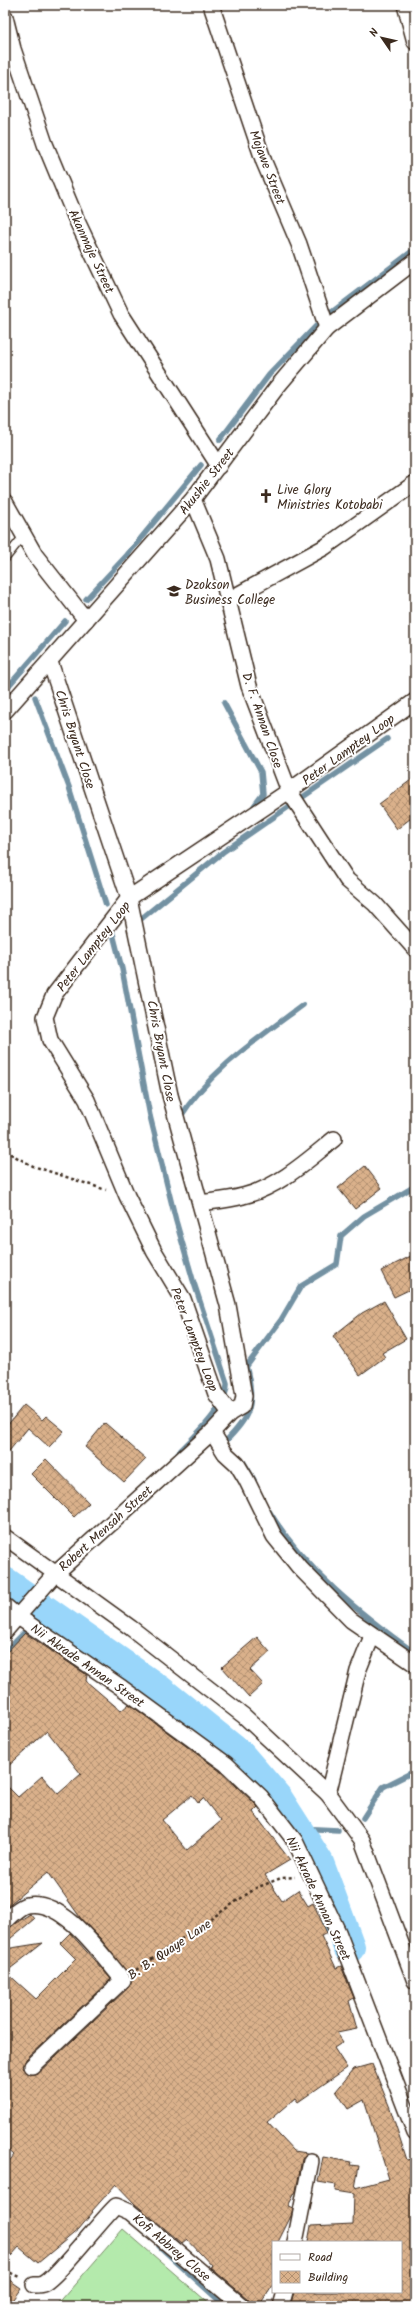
<svg xmlns="http://www.w3.org/2000/svg" width="420" height="2311" font-family="Kalam,sans-serif">
<style>
.pitch{fill:#b4eaac;stroke:#788a65}
.lines{fill:none;stroke-linecap:round;stroke-linejoin:round}
.stream{stroke:#7391a2;stroke-width:5.5}
.river{stroke:#99d6fa;stroke-width:32}
.building{fill:url(#building-cross-hatch);stroke:#3b2a1e;fill-rule:evenodd}
.lane-casing{stroke:#3b2a1e;stroke-width:10}
.street-casing{stroke:#3b2a1e;stroke-width:18}
.path{stroke:#3b2a1e;stroke-width:2.5;stroke-dasharray:3 3;stroke-linecap:butt}
.lane{stroke:#fff;stroke-width:7}
.street{stroke:#fff;stroke-width:15}
.labels{text-anchor:middle;stroke-width:4;stroke-linejoin:round;paint-order:stroke}
.street-label{font-size:13px;fill:#3b2a1e;stroke:#fff}
.poi-label{font-size:13px;fill:#3b2a1e;stroke:#fff;text-anchor:start}
</style>
<defs>
<pattern id="building-cross-hatch" width="8" height="8" patternUnits="userSpaceOnUse"><rect width="8" height="8" fill="#dab18b"/><path d="M0 0l8 8M0 8l8-8" fill="none" stroke="#b29071"/></pattern>
</defs>
<rect width="100%" height="100%" fill="#fff"/>
<filter id="ink" filterUnits="userSpaceOnUse"><feTurbulence type="fractalNoise" baseFrequency=".025" numOctaves="2"/><feDisplacementMap in="SourceGraphic" scale="8" xChannelSelector="R" yChannelSelector="G"/><feConvolveMatrix kernelMatrix="1 2 1 2 8 2 1 2 1" color-interpolation-filters="sRGB"/></filter>
<g filter="url(#ink)">
<polygon class="pitch" points="123,2229 212,2306 56,2306"/>
<g class="lines">
<g class="stream">
<polyline points="328,315 415,249"/>
<polyline points="220,440 269,375 318,324"/>
<polyline points="86,599 127,555 201,465"/>
<polyline points="5,690 65,621"/>
<polyline points="35,697 69,787 106,905"/>
<polyline points="224,703 261,772 263,794 254,806"/>
<polyline points="136,923 223,852 387,739"/>
<path d="M111,926l11,43 28,147 26,105 17,59 34,103c1,23 -35,56 -50,71"/>
<path d="M179,1119c31,-49 77,-79 124,-114"/>
<polyline points="246,1367 281,1320 301,1286 337,1264 341,1236 364,1216 415,1186"/>
<path d="M225,1444l-1,-1c27,-27 32,-39 22,-77"/>
<polyline points="244,1463 254,1480"/>
<path d="M269,1511c35,58 91,103 146,142"/>
<polyline points="5,1652 36,1621 32,1603"/>
<polyline points="363,1818 383,1787 415,1771"/>
<polyline points="297,1828 338,1830"/>
<polyline points="159,2246 225,2306"/>
</g>
<polyline class="river" points="5,1583 158,1690 239,1755 277,1799 318,1863 349,1947"/>
</g>
<g class="building">
<polygon points="415,777 415,815 397,829 379,804"/>
<polygon points="365,1166 382,1188 355,1209 338,1188"/>
<polygon points="415,1254 415,1287 394,1297 381,1271"/>
<polygon points="384,1301 406,1339 382,1353 385,1357 360,1375 333,1336 362,1313"/>
<polygon points="24,1405 42,1420 46,1416 64,1431 49,1447 28,1428 5,1456 5,1428"/>
<polygon points="105,1423 146,1459 124,1482 85,1447"/>
<polygon points="46,1459 89,1503 74,1517 31,1474"/>
<path d="M25,1633l62,42 -1,6 35,30 8,-7 91,67 34,32 4,4 -5,5 37,48 -25,15 17,26 16,-11 10,16 5,-3 14,30 -6,3 15,32 5,-2 13,32 -5,3 8,28 -20,4 6,9 -9,6 13,20 -49,34 -3,-4 -28,24 27,29 13,2 -5,6 -6,32 -8,15 5,2 -2,8 -13,26h-5v42l-14,22h-8l-3,-7 -37,-31 2,-1 -26,-28 -5,4 -47,-39 -19,-20 -24,27 1,1 -14,17 -41,34 -19,-16 -14,16v-96l9,-12 -9,-8v-198l38,-6 -37,29 30,27 40,-40 -16,-16 10,-10 41,46 -85,80 -3,9 7,7 8,-2 91,-86 3,-8 -32,-41 -18,-18 -34,-48 -43,36v-124l13,13 24,-21 16,18 23,-20 -34,-43 -42,38v-115zM192,1795l6,8 5,-5 18,23 -34,29 -25,-30z"/>
<polygon points="257,1637 270,1652 250,1670 263,1684 249,1697 222,1667"/>
<polygon points="30,1914 34,1919 5,1943 5,1930"/>
<polygon points="372,2064 390,2108 407,2160 410,2159 415,2173 415,2306 290,2306 294,2292 401,2292 401,2242 308,2242 311,2226 353,2224 354,2194 335,2191 336,2185 318,2182 323,2157 351,2162 350,2165 359,2166 355,2188 389,2179 364,2100 348,2109 336,2091 354,2069"/>
<polygon points="5,2277 21,2288 8,2306 5,2306"/>
</g>
<g class="lines">
<defs>
<polyline id="lane" points="5,559 25,534"/>
<g id="street">
<polyline points="211,5 264,162 299,244 327,328"/>
<polyline points="405,5 415,42"/>
<polyline points="5,17 13,49 45,144 77,221 121,314 219,466"/>
<polyline points="193,499 218,559 249,686 289,791 347,880 375,904 415,949"/>
<polyline points="5,502 35,555 86,620"/>
<polyline points="230,599 325,547 415,483"/>
<polyline points="5,711 193,499 277,387 327,328 415,261"/>
<path d="M200,1203c14,-2 29,-3 43,-7 34,-8 64,-35 91,-57"/>
<polyline points="230,1413 216,1394 183,1299 154,1251 127,1196 87,1100 50,1040 45,1017 54,995 129,898 289,791 415,701"/>
<polyline points="212,1432 225,1453 237,1464 246,1479 274,1536 299,1567 351,1620 415,1664"/>
<polyline points="5,1537 131,1628 244,1716 328,1794 362,1840 415,1981"/>
<polyline points="5,1606 17,1616 122,1688 226,1764 261,1797 295,1841 338,1932 415,2133"/>
<polyline points="5,1631 54,1575 212,1432 230,1413 242,1406 244,1396 228,1305 170,1095 129,898 50,662"/>
<polyline points="328,1794 358,1671 372,1636"/>
<path d="M5,1921c5,-5 15,-15 22,-16 37,-7 75,51 96,75l-91,86"/>
<polyline points="295,2242 311,2161"/>
<path d="M34,2285c2,0 7,0 9,-1 12,-4 58,-64 73,-78l14,6 112,94"/>
<polyline points="281,2306 285,2292"/>
</g>
</defs>
<use href="#lane" class="lane-casing"/>
<use href="#street" class="street-casing"/>
<g class="path">
<polyline points="5,1151 33,1166 106,1190"/>
<polyline points="136,1970 256,1888 281,1878 295,1877"/>
<polyline points="5,2270 21,2278"/>
</g>
<use href="#lane" class="lane"/>
<use href="#street" class="street"/>
</g>
</g>
<defs>
<symbol id="church-bare" viewBox="-9 -9 18 18"><path d="M-1.2-6h2.4v3.5h3.3v2.4h-3.3V6h-2.4V-.1h-3.3v-2.4h3.3Z" fill="#3b2a1e" stroke="#fff" stroke-width="2.5" paint-order="stroke"/></symbol>
<symbol id="school-bare" viewBox="-9 -9 18 18"><path d="M0-5L7-2L0 1L-7-2ZM-4 1L0 2.5L4 1V4Q0 6-4 4Z" fill="#3b2a1e" stroke="#fff" stroke-width="2.5" paint-order="stroke"/></symbol>
</defs>
<g fill-rule="evenodd">
<use href="#church-bare" x="256" y="486" width="20" height="20"/>
<use href="#school-bare" x="164" y="581" width="20" height="20"/>
</g>
<g class="labels">
<g class="street-label">
<text transform="translate(268 167) rotate(69)" y="5">Mojawe Street</text>
<text transform="translate(92 251) rotate(65)" y="5">Akanmaje Street</text>
<text transform="translate(206 481) rotate(-52)" y="5">Akushie Street</text>
<text transform="translate(263 720) rotate(71)" y="5">D. F. Annan Close</text>
<text transform="translate(76 739) rotate(72)" y="5">Chris Bryant Close</text>
<text transform="translate(348 749) rotate(-36)" y="5">Peter Lamptey Loop</text>
<text transform="translate(93 946) rotate(-52)" y="5">Peter Lamptey Loop</text>
<text transform="translate(162 1051) rotate(79)" y="5">Chris Bryant Close</text>
<text transform="translate(195 1339) rotate(69)" y="5">Peter Lamptey Loop</text>
<text transform="translate(105 1528) rotate(-42)" y="5">Robert Mensah Street</text>
<text transform="translate(88 1665) rotate(35)" y="5">Nii Akrade Annan Street</text>
<text transform="translate(319 1898) rotate(65)" y="5">Nii Akrade Annan Street</text>
<text transform="translate(169 1949) rotate(-34)" y="5">B. B. Quaye Lane</text>
<text transform="translate(172 2247) rotate(40)" y="5">Kofi Abbrey Close</text>
</g>
<g class="poi-label">
<text x="277" y="494">Live Glory<tspan x="277" dy="15">Ministries Kotobabi</tspan></text>
<text x="185" y="589">Dzokson<tspan x="185" dy="15">Business College</tspan></text>
</g>
</g>
<rect width="420" height="2311" fill="none" stroke="#fff" stroke-width="20"/>
<rect x="10" y="10" width="400" height="2291" fill="none" stroke="#3b2a1e" stroke-width="1.5" filter="url(#ink)"/>
<rect x="272" y="2241" width="130" height="52" fill="#ffffff" stroke="#b1aaa5"/>
<rect x="280" y="2254" width="20" height="6" fill="#ffffff" stroke="#b1aaa5"/>
<text x="308" y="2261" font-size="12" fill="#3b2a1e">Road</text>
<rect x="280" y="2271" width="20" height="12" fill="url(#building-cross-hatch)" stroke="#b1aaa5"/>
<text x="308" y="2281" font-size="12" fill="#3b2a1e">Building</text>
<g transform="translate(382 38) rotate(304)" stroke="#ffffff" stroke-width="3" paint-order="stroke">
<path d="M0-3L7 15L0 10L-7 15Z" fill="#3b2a1e"/>
<text y="-6" font-size="11" font-weight="bold" text-anchor="middle" fill="#3b2a1e">N</text>
</g>
</svg>
